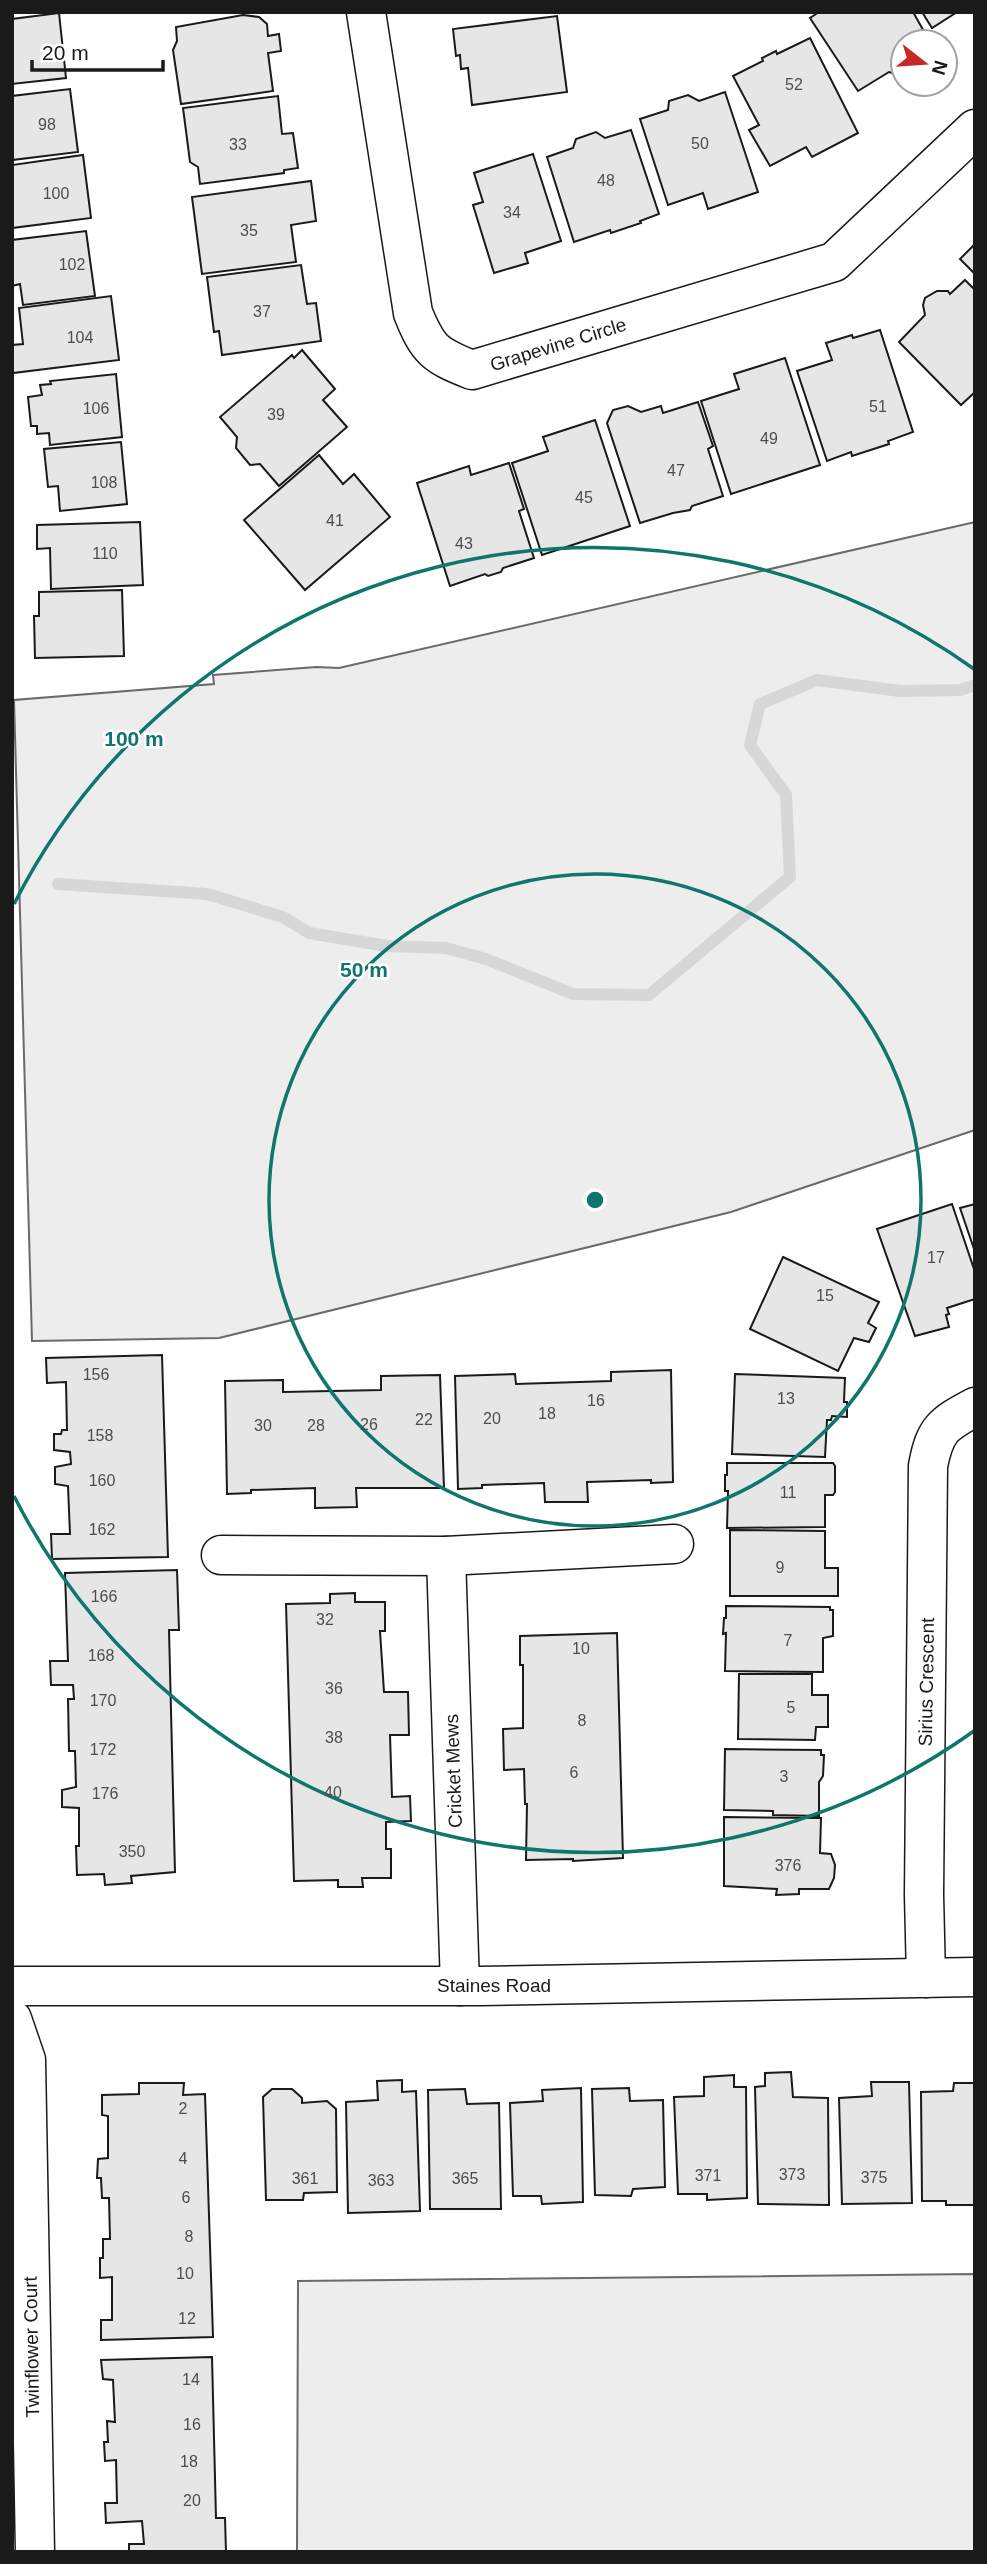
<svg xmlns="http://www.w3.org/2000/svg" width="987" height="2564" font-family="Helvetica,sans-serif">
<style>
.green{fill:#ededed;stroke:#6a6a6a;stroke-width:2}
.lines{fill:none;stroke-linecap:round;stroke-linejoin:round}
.stream{stroke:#d7d7d7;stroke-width:12}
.building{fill:#e6e6e6;stroke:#1a1a1a;stroke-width:2}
.street-casing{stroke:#1a1a1a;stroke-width:41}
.secondary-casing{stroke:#1a1a1a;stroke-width:41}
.street{stroke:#fff;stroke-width:38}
.secondary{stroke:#fff;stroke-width:38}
.ring{fill:none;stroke:#0f766e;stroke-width:3.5}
.labels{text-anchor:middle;stroke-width:5;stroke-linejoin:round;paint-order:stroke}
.number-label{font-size:16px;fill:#4d4d4d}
.street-label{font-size:19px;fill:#1a1a1a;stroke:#fff}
.centre{fill:#0f766e;stroke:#fff;stroke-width:3.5}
.ring-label{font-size:21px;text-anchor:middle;font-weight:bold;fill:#0f766e;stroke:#fff;stroke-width:5;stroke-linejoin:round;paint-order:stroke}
</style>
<rect width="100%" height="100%" fill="#fff"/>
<g class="green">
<polygon points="975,522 975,1130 731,1212 219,1338 32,1341 14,700 214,684 213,675 316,667 339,668"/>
<polygon points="975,2274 975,2552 297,2552 298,2281"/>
</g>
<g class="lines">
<polyline class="stream" points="58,884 207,894 283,917 309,933 387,946 446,948 486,959 573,994 649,995 790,877 786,795 750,745 760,704 817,680 900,691 960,690 975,685"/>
</g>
<g class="building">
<polygon points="819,12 913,12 930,42 903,42 903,76 889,72 858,91 810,18"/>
<polygon points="922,12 957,12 932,28"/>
<polygon points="59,13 66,78 12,84 12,19"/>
<polygon points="243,15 259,17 267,24 268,36 279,34 281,51 268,53 273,91 181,104 173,50 177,41 176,27"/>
<polygon points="557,16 567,92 472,105 468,68 461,69 460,55 456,56 453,29"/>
<polygon points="810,38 858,133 812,157 806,147 770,166 749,130 759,125 733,76 763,61 762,58 776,51 777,54"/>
<polygon points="70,89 78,152 12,160 12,96"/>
<polygon points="725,92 758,192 708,209 703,193 668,205 640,119 668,110 669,101 688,95 699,101"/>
<polygon points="278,96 282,134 293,133 298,168 284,170 284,173 200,184 198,167 190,162 183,108"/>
<polygon points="631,130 659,214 640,221 641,223 611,233 610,230 574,242 547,157 573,148 576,139 596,132 605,138"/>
<polygon points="533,154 561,241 525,253 528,263 494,273 473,205 483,202 474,173"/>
<polygon points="83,155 91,218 12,228 12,165"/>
<polygon points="311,181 316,221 291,225 296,262 202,274 192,197"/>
<polygon points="86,231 95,296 23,305 20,284 12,286 12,240"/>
<polygon points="975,244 975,274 960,259"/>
<polygon points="301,265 307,304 316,303 321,341 222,355 219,331 214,332 207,277"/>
<polygon points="965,280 975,290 975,392 961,405 899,342 925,315 923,305 925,298 937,291 948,291 950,294"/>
<polygon points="111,296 119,360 13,373 12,345 23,344 19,308"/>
<polygon points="880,330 913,432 888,441 889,444 852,456 851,452 827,461 797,371 832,360 826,343 852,335 853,338"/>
<polygon points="302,350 335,389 323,400 347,427 279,486 260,464 250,465 236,448 237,437 220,417 292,355 294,358"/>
<polygon points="785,358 820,465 731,494 701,401 739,389 734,374"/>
<polygon points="116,374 122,437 50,445 49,433 37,434 37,426 31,426 28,397 42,395 40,385 51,384 50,381"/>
<polygon points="698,402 713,446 708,449 723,496 692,506 690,510 673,513 640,523 607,423 613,410 628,406 641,412 661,406 663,413"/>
<polygon points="595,420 630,526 542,555 512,463 548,451 543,437"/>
<polygon points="121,442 127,504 60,511 58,486 48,487 44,449"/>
<polygon points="319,455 343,484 354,474 390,517 305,590 244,520"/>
<polygon points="509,463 524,509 519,511 534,558 503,568 501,572 488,576 485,574 450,586 417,483 469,466 471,475"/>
<polygon points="140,522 143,585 51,589 50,548 37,549 37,525"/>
<polygon points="122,590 124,656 35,658 34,616 39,616 39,592"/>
<polygon points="952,1204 975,1272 975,1299 947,1308 949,1314 946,1315 949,1327 915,1336 877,1229"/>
<polygon points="975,1204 975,1252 960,1208"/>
<polygon points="783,1257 879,1302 868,1323 876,1328 869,1342 854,1338 838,1371 750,1329"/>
<polygon points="162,1355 168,1557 52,1559 51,1534 70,1534 68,1486 55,1484 55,1467 71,1464 70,1452 54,1450 54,1434 61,1434 62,1430 67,1430 66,1382 47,1383 46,1358"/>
<polygon points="671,1370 673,1482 651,1483 651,1480 587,1482 588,1502 545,1502 544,1483 482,1485 482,1488 458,1489 455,1376 515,1374 516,1384 611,1381 611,1372"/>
<polygon points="735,1374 845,1378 844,1402 847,1402 847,1417 832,1416 831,1420 827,1420 825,1457 732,1454"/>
<polygon points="440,1375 444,1488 356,1488 357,1507 315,1508 315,1488 251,1490 251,1493 227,1494 225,1381 283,1380 283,1392 381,1390 381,1376"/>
<polygon points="727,1463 833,1463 835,1466 835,1492 833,1495 825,1495 825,1527 727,1528 728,1491 725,1491 725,1475 727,1475"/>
<polygon points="730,1530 825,1531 825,1568 838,1568 838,1596 730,1596"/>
<polygon points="177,1570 179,1630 169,1630 175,1872 131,1876 132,1883 105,1885 104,1874 77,1875 76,1846 79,1846 79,1808 62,1807 62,1790 76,1787 75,1751 69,1751 68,1699 74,1699 73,1685 51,1685 50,1661 68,1661 65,1573"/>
<polygon points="355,1593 355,1602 385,1602 385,1631 380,1631 384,1692 408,1692 409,1735 390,1735 392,1797 410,1796 411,1821 386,1822 386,1849 391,1849 391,1878 362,1878 363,1887 338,1887 338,1880 294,1881 286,1604 330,1603 330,1594"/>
<polygon points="726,1606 830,1607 830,1610 833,1610 833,1636 823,1638 823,1672 725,1671 726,1633 723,1634 724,1618 726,1618"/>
<polygon points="617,1633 623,1858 573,1861 573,1859 526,1860 527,1804 525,1804 524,1769 504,1770 503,1729 523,1728 523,1665 520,1665 520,1636"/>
<polygon points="739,1674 812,1674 812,1695 828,1695 828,1727 816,1727 815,1740 738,1739"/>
<polygon points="725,1749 821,1750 821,1755 824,1755 823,1776 819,1782 819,1816 773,1815 773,1811 724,1810"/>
<polygon points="724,1817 821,1818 820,1853 831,1854 835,1865 834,1878 829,1889 799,1889 799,1894 776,1895 777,1889 724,1886"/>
<polygon points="791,2072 793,2097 828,2098 829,2205 758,2204 755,2087 765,2086 765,2073"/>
<polygon points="734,2075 734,2087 746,2087 747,2198 707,2200 707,2194 678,2194 674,2097 704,2096 704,2077"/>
<polygon points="402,2080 402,2092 416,2091 420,2211 348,2213 346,2102 378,2100 377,2081"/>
<polygon points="871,2082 909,2082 912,2203 842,2204 839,2098 872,2096"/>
<polygon points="139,2083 184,2083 183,2095 205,2094 213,2337 101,2340 101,2320 112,2320 112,2277 100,2278 100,2258 103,2258 103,2239 110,2239 109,2198 102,2198 101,2178 97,2178 98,2159 108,2158 108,2116 102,2115 102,2095 139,2094"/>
<polygon points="954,2083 975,2083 975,2205 946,2205 946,2201 922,2201 921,2092 953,2091"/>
<polygon points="581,2088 583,2202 542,2204 541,2196 513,2196 510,2103 543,2101 542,2090"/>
<polygon points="629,2088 630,2101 663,2100 665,2187 633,2189 631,2196 595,2195 592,2089"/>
<polygon points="272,2089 292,2089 302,2098 302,2103 327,2101 336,2109 337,2192 304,2193 303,2200 266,2200 263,2097"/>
<polygon points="465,2089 467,2104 499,2103 501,2209 430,2209 428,2090"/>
<polygon points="212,2357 216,2518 225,2518 226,2552 129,2552 129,2544 144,2544 142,2521 106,2523 105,2503 117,2503 116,2460 105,2461 104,2442 108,2442 107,2421 115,2422 113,2380 103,2379 101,2360"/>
</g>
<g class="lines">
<defs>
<g id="street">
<path d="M366,12l47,301c15,37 21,42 59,57l362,-108 141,-133"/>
<polyline points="221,1555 446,1556 674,1544"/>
<polyline points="446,1556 460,1986"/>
<path d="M926,1978l-2,-83 4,-429c7,-37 15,-42 47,-59"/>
<polyline points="12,2019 26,2060 35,2552"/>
</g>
<polyline id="secondary" points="12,1986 480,1986 975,1977"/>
</defs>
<use href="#street" class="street-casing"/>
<use href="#secondary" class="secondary-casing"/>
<use href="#street" class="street"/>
<use href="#secondary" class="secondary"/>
</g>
<g class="ring">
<circle cx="595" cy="1200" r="326"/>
<path d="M974 1731A652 652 0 0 1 14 1496M14 904A652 652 0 0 1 974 669"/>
</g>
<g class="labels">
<g class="number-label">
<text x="794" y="90">52</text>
<text x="47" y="130">98</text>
<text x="700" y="149">50</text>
<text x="238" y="150">33</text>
<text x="606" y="186">48</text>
<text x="56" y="199">100</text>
<text x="512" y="218">34</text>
<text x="249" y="236">35</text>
<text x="72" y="270">102</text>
<text x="262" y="317">37</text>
<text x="80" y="343">104</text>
<text x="878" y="412">51</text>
<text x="96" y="414">106</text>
<text x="276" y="420">39</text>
<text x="769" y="444">49</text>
<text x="676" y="476">47</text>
<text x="104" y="488">108</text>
<text x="584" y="503">45</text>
<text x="335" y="526">41</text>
<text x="464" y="549">43</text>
<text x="105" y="559">110</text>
<text x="936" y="1263">17</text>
<text x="825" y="1301">15</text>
<text x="96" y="1380">156</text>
<text x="786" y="1404">13</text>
<text x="596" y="1406">16</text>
<text x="547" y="1419">18</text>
<text x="492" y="1424">20</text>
<text x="424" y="1425">22</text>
<text x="369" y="1430">26</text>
<text x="263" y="1431">30</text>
<text x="316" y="1431">28</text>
<text x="100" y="1441">158</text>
<text x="102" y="1486">160</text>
<text x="788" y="1498">11</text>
<text x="102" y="1535">162</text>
<text x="780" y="1573">9</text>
<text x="104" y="1602">166</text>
<text x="325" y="1625">32</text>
<text x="788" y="1646">7</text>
<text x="581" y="1654">10</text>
<text x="101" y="1661">168</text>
<text x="334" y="1694">36</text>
<text x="103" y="1706">170</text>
<text x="791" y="1713">5</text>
<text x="582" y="1726">8</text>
<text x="334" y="1743">38</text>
<text x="103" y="1755">172</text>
<text x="574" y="1778">6</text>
<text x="784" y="1782">3</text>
<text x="333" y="1798">40</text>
<text x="105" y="1799">176</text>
<text x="132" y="1857">350</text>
<text x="788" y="1871">376</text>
<text x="183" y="2114">2</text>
<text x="183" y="2164">4</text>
<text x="792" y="2180">373</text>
<text x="708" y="2181">371</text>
<text x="874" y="2183">375</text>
<text x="305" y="2184">361</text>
<text x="465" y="2184">365</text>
<text x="381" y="2186">363</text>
<text x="186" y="2203">6</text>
<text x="189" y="2242">8</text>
<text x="185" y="2279">10</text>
<text x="187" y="2324">12</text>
<text x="191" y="2385">14</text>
<text x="192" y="2430">16</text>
<text x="189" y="2467">18</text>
<text x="192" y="2506">20</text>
</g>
<g class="street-label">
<text transform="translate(558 344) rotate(-17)" y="7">Grapevine Circle</text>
<text transform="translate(926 1682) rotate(-89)" y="7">Sirius Crescent</text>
<text transform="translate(453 1771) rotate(-92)" y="7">Cricket Mews</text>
<text x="494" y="1992">Staines Road</text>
<text transform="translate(31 2347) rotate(-91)" y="7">Twinflower Court</text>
</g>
</g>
<circle cx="595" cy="1200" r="10" class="centre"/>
<g class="ring-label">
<text x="134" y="746">100 m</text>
<text x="364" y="977">50 m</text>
</g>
<rect width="987" height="2564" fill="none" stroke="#1a1a1a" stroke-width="28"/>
<g transform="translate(924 63) rotate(107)"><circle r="33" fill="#ffffff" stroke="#a3a3a3" stroke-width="2"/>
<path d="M0-5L12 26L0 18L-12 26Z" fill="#c62828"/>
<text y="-10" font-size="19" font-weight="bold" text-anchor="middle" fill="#1a1a1a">N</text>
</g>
<path d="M32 60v10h131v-10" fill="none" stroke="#1a1a1a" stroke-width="3.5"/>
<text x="42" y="60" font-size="21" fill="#1a1a1a" stroke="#ffffff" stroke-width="5" paint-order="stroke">20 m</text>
</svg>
